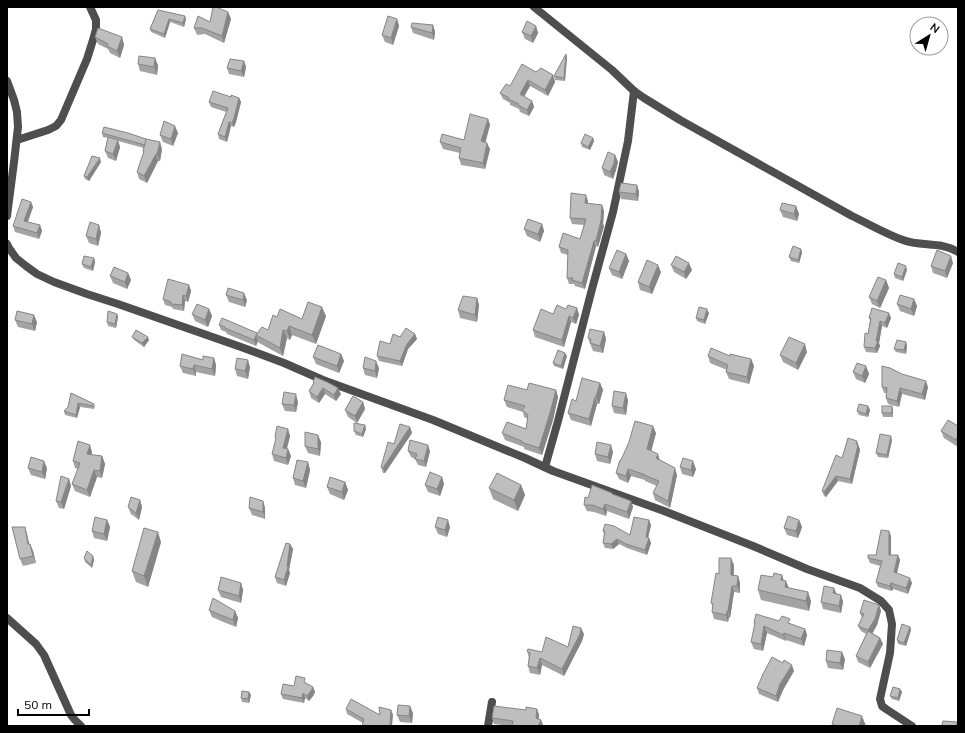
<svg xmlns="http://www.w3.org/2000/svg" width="965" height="733" font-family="Mulish,sans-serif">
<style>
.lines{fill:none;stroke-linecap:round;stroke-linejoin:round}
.minor{stroke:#4e4e4e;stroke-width:8}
.wall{fill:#a3a3a3}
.shaded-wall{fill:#858585}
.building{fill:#bebebe;stroke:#858585}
</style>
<rect width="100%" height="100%" fill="#fff"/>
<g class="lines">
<g class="minor">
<path d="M534,7l78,63 22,21 10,7 36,22 172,96c17,8 34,18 51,24 18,7 38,1 55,12"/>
<polyline points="7,81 14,100 17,112 18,127 14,162 7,216"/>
<polyline points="17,140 48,130 56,126 61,120 87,59 93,40 96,29 96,20 90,7"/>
<polyline points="7,244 9,248 16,258 26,266 37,274 54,282 87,294 118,304 241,347 284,363 323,380 433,420 525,458 553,471 664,511 753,546 807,569 860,588 881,601 889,610 892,624 890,653 880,699 882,706 886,709 912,726"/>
<polyline points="545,467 558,421 592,289 613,212 628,141 634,91"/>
<polyline points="7,618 36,644 44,655 71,715 75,720 81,726"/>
<polyline points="488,726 492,702"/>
</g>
</g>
<g class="wall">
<polygon points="158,10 186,19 184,27 170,22 165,38 151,32 150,29"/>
<polygon points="228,12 231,19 224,43 205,34 197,35 194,28 210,22"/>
<polygon points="397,19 399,26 393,45 385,42 382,35"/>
<polygon points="433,25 435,32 434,40 413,33 411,27"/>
<polygon points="536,26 538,33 533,43 525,39 522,32"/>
<polygon points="95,37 122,37 124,45 120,58 110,53 108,49 98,44"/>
<polygon points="567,57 565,81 555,80 554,76"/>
<polygon points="244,61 246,67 244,77 229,74 227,68"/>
<polygon points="138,64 158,65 157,75 140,71"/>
<polygon points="536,72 553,75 555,82 548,96 530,86 524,97 532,101 534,107 529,116 520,112 519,109 510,105 510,103 503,99 500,93 510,86"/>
<polygon points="231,97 239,98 241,102 236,122 234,127 231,126 227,142 219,139 218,134 226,112 211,107 209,102"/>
<polygon points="488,119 490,125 485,142 490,149 485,169 461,165 459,158 460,153 443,149 440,142 464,140"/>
<polygon points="102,133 162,149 160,161 158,161 147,183 139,179 137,172 144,153 143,151 144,148 118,141 120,147 116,161 108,158 105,151 108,138 103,137"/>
<polygon points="178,133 173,146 163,142 160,135"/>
<polygon points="593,138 594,141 590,150 582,147 581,143"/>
<polygon points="615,155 618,162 616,170 613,179 604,175 602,168"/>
<polygon points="101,162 89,181 85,179 84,176"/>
<polygon points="637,185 639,192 638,201 621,199 619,192"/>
<polygon points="588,201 588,204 602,205 604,211 603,224 604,226 598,247 596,246 585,289 575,286 574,284 569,284 567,278 568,255 561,253 559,247 580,239 584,225 572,224 570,218"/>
<polygon points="31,202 33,207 28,222 40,225 42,231 39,239 15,232 13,226"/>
<polygon points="796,206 799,214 797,221 783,217 780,210"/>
<polygon points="542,224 544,231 540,242 527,236 524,229"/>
<polygon points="99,225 101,233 98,246 89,243 86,236"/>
<polygon points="801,249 802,253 799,263 791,261 789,257"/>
<polygon points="626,254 629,261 622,279 612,275 609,268"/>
<polygon points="94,258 95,262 93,271 84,268 82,264"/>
<polygon points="953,263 947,278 933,273 931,266"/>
<polygon points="671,265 692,270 686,279 674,272"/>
<polygon points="907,270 903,281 895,278 894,274"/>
<polygon points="661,272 652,294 640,290 638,282"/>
<polygon points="128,273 131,280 127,289 113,283 110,276"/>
<polygon points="886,280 889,288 880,308 872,304 869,297"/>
<polygon points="189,285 191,291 188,302 185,301 184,311 173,309 172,307 165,305 163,299"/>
<polygon points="226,295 247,300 245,307 229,302"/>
<polygon points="477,298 479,305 477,322 460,318 458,310"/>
<polygon points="914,299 917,306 914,316 900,311 897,304"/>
<polygon points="577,308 579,315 576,324 571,322 564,347 535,337 533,330 553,314 566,309"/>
<polygon points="209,309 212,316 208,327 195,321 192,314"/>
<polygon points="709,313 705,324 697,321 696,318"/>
<polygon points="117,314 118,317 116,328 108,326 107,322"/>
<polygon points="326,316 316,344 292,335 290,340 287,338 283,356 259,343 258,341 256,346 227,334 226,332 221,330 219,325 257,333 268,330 277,317 302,319"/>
<polygon points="869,318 891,318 887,328 882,326 879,343 880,346 877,353 866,352 864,347 868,334 870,320"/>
<polygon points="15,320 37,322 35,331 18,327"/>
<polygon points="604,332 606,339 603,353 593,351 588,338"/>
<polygon points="415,334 417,339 408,349 402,366 379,361 377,356 390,344 400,337"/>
<polygon points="132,337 149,340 144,347 134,340"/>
<polygon points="907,345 906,354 896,352 894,349"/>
<polygon points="807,352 798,370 783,362 780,355"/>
<polygon points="341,354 344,361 339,373 316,364 313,357"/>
<polygon points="567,356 563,369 554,366 553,363"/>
<polygon points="708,356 730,356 751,359 754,366 749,384 729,379 726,372 727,370 710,363"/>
<polygon points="214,358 216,365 215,376 196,372 196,376 183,373 180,366 203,360"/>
<polygon points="866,366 869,374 865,383 856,379 853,372"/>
<polygon points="250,367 248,379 237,376 235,369"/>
<polygon points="363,368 379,368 377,378 365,375"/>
<polygon points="902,374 928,387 925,400 902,394 899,407 888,404 886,398 886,393 884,393 882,387"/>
<polygon points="313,382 341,394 336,401 325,394 319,403 311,398 309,391 313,384"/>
<polygon points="600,383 603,390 599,404 597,404 591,426 571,420 568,413 576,401"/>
<polygon points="527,390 556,390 558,397 553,420 542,455 524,449 524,447 505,440 502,433 526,429 528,419 524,417 523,412 507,407 504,400"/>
<polygon points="71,393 94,404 95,407 94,409 80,407 77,418 65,415 64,411 68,407"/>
<polygon points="628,400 626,415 614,413 612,406"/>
<polygon points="298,402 296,412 285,411 282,404"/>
<polygon points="363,402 365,409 357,423 348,417 345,410"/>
<polygon points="868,406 870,410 868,417 859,415 857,411"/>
<polygon points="892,406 893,410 893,417 883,417 882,413"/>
<polygon points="365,425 366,429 363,437 356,435 354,431"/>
<polygon points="958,426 958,447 944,438 941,431"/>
<polygon points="410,427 412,433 385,473 383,473 381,467 394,444"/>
<polygon points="288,429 290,436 287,449 288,449 291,456 288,465 274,461 272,454 276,439 275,437"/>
<polygon points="656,433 651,451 660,460 677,475 670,508 655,500 653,493 657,486 645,481 645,480 631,476 628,483 619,479 616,473 621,460"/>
<polygon points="892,440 888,458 878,457 876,453"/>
<polygon points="321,442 320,456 308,453 305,446"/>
<polygon points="858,445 860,450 852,484 838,481 826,497 824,496 822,491 842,458"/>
<polygon points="408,451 430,451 426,467 418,465 415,459 411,457"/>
<polygon points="92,452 92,455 102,456 105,464 102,478 97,477 90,497 75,491 72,484 78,469 75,468 73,461"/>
<polygon points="613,452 610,464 597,461 595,454"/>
<polygon points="308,462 310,470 306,488 295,485 293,478"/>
<polygon points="680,467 696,469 693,477 682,474"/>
<polygon points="28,468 47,468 45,479 31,475"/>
<polygon points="442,477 444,484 440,496 428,492 425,485"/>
<polygon points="69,479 71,486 64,509 59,508 56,501"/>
<polygon points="345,482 348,490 344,500 330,494 327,487"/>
<polygon points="521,485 525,495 518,511 493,499 489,488"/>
<polygon points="613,494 631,501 633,507 629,519 607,511 606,516 594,512 587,511 584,505 588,498"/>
<polygon points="140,500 142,507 139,520 131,514 128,507"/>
<polygon points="263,501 265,508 265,519 252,515 249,508"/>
<polygon points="107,520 110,527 107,541 94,538 92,531"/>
<polygon points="649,520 651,525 648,538 649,538 651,543 647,555 627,548 619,544 613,549 605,548 603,543 604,534 603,531 630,535"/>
<polygon points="799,520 802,527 798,538 787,535 784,528"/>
<polygon points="25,527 27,534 29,544 30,544 33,551 36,563 23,566 20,559"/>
<polygon points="435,527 450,527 447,537 438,534"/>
<polygon points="891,536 891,555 898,555 900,560 897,573 912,583 908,594 893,589 892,591 878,587 876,582 880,566 870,563 868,558 876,555"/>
<polygon points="161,542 148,587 136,582 132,571"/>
<polygon points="290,544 293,549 289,570 290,573 286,586 277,583 275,577"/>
<polygon points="93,556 94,560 92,568 85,562 84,558"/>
<polygon points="734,565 734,576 738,576 740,583 740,593 734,592 730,618 729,617 728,622 714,619 712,612 713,607 711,603 719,574"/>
<polygon points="784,580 789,588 811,601 809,611 761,600 758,590"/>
<polygon points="241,583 243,590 241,603 221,597 218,590"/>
<polygon points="834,588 836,594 841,595 843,602 841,613 823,609 821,602"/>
<polygon points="879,605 881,611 877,625 872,633 880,638 883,644 870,668 858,662 856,656 866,634 861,631 858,626 862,618 860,613"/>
<polygon points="209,610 235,611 238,618 236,627 221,621 212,617"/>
<polygon points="779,621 791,624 805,629 807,635 804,646 786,640 786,641 767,633 763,651 754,649 751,642 755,625 754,623"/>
<polygon points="910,627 911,630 906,646 898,644 897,640"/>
<polygon points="584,634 582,641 564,676 542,665 540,675 530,673 528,666 529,658 527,651 542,652 568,647"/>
<polygon points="845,659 843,670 828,668 826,661"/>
<polygon points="783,663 794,671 783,690 778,702 759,694 757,688"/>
<polygon points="306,684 313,687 315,692 313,696 309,701 305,698 304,703 283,699 281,694 294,686"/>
<polygon points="900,689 902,692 899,701 892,699 890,696"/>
<polygon points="249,692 251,695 249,703 242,702 241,698"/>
<polygon points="346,709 380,715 391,710 393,715 363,723 347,714"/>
<polygon points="537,709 539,715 539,719 541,720 543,726 509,726 494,724 492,718 526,710"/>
<polygon points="413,713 412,723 400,722 397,715"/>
</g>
<g class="shaded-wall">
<polygon points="228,12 231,19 224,43 222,36"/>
<polygon points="185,16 186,19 184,27 183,23"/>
<polygon points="169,19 170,22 165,38 164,34"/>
<polygon points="397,19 399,26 393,45 391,38"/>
<polygon points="433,25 435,32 434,40 432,33"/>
<polygon points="536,26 538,33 533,43 531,36"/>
<polygon points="122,37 124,45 120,58 117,51"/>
<polygon points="566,54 567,57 565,81 564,78"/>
<polygon points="155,58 158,65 157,75 154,67"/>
<polygon points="244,61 246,67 244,77 241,71"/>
<polygon points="553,75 555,82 548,96 545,90"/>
<polygon points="528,80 530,86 522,100 520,94"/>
<polygon points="239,98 241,102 236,122 234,127 232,123"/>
<polygon points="532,101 534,107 529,116 527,110"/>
<polygon points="488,119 490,125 484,148 481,141"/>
<polygon points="229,122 231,126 227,142 225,137"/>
<polygon points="175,126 178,133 173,146 171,139"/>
<polygon points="593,138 594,141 590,150 588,147"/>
<polygon points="118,140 120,147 116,161 113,154"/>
<polygon points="160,142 162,149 160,161 157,154"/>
<polygon points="487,143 490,149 485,169 483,163"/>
<polygon points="156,154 158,161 147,183 144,176"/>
<polygon points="615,155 618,162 616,170 613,179 610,172"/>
<polygon points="100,158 101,162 89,181 87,177"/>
<polygon points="637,185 639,192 638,201 636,194"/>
<polygon points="586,195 588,201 587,209 585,203"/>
<polygon points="31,202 33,207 26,226 24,221"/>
<polygon points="602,205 604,211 603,224 604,226 598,247 596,241 601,220"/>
<polygon points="796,206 799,214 797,221 794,214"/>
<polygon points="542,224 544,231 540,242 538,234"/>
<polygon points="40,225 42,231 39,239 37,233"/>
<polygon points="99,225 101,233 98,246 96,239"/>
<polygon points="594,241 596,246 585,289 582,283"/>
<polygon points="801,249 802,253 799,263 798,260"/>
<polygon points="626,254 629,261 622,279 619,272"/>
<polygon points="951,256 953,263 947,278 945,271"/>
<polygon points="94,258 95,262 93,271 91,267"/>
<polygon points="689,263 692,270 686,279 684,272"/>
<polygon points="658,265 661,272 652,294 649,287"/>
<polygon points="906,266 907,270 903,281 902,277"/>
<polygon points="128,273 131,280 127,289 125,282"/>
<polygon points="886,280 889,288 880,308 877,301"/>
<polygon points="189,285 191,291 188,302 186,296"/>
<polygon points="244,293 247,300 245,307 243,300"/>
<polygon points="183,295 185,301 184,311 182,305"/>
<polygon points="477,298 479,305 477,322 475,315"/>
<polygon points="914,299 917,306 914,316 911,309"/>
<polygon points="322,307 326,316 316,344 312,335"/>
<polygon points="577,308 579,315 576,324 573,318"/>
<polygon points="209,309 212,316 208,327 205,320"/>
<polygon points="707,309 709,313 705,324 704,320"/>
<polygon points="889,313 891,318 887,328 885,323"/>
<polygon points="117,314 118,317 116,328 115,324"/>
<polygon points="34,315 37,322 35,331 32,324"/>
<polygon points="569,316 571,322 564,347 562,340"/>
<polygon points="880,321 882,326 879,343 880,346 877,353 875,348"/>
<polygon points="289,326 292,335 290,340 287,331"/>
<polygon points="283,330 287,338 283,356 280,348"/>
<polygon points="604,332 606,339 603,353 600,346"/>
<polygon points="415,334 417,339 408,349 402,366 400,361 407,344"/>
<polygon points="256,335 258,341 256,346 254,340"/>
<polygon points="148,337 149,340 144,347 142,343"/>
<polygon points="906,342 907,345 906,354 904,350"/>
<polygon points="805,344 807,352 798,370 796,363"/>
<polygon points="565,353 567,356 563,369 561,366"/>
<polygon points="341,354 344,361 339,373 337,366"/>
<polygon points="214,358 216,365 215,376 212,369"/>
<polygon points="751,359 754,366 749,384 747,377"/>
<polygon points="248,360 250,367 248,379 245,371"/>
<polygon points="376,361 379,368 377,378 375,371"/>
<polygon points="194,365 196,372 196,376 193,369"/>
<polygon points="866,366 869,374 865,383 862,376"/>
<polygon points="926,381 928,387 925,400 922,394"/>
<polygon points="600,383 603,390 599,404 596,397"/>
<polygon points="323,388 325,394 319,403 317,397"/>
<polygon points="338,388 341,394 336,401 334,395"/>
<polygon points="900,388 902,394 899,407 897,401"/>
<polygon points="556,390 558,397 553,420 542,455 539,448"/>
<polygon points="626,393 628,400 626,415 623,408"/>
<polygon points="296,394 298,402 296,412 294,405"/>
<polygon points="595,397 597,404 591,426 589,419"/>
<polygon points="363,402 365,409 357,423 355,416"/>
<polygon points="78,403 80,407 77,418 76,415"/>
<polygon points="868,406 870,410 868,417 866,414"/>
<polygon points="892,406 893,410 893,417 892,413"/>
<polygon points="365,425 366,429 363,437 362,434"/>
<polygon points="653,426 656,433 650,456 647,449"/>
<polygon points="410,427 412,433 385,473 383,468"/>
<polygon points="288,429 290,436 285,455 283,448"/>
<polygon points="318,435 321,442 320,456 318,449"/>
<polygon points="958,435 958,446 956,440"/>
<polygon points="891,436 892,440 888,458 887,455"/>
<polygon points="857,441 860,450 852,484 850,479"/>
<polygon points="90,445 92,452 90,461 87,454"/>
<polygon points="428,445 430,451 426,467 424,461"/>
<polygon points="611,445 613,452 610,464 608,457"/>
<polygon points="288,449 291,456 288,465 286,458"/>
<polygon points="658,454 660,461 656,458"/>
<polygon points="102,456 105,464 102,478 100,471"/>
<polygon points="44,461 47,468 45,479 42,472"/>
<polygon points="693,461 696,469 693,477 691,470"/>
<polygon points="308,462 310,470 306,488 303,481"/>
<polygon points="675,468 677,475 670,508 668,501"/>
<polygon points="628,469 631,476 628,483 626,476"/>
<polygon points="94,470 97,477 90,497 87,490"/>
<polygon points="836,476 838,481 826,497 824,492"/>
<polygon points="442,477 444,484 440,496 437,489"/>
<polygon points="69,479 71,486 64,509 61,502"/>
<polygon points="345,482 348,490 344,500 342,492"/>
<polygon points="521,485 525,495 518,511 514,500"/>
<polygon points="140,500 142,507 139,520 136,513"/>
<polygon points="263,501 265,508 265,519 263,512"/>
<polygon points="631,501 633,507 629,519 627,512"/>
<polygon points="605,504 607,511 606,516 603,509"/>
<polygon points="107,520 110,527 107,541 104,534"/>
<polygon points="448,520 450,527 447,537 445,530"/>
<polygon points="649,520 651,525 647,542 646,537"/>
<polygon points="799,520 802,527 798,538 796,531"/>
<polygon points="25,527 27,534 31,552 28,544"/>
<polygon points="889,531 891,536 891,560 889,555"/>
<polygon points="158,532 161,542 148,587 144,576"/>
<polygon points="649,538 651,543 647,555 645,550"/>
<polygon points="617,539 619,544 613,549 611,544"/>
<polygon points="30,544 33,551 36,563 33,556"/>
<polygon points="290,544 293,549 289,570 290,573 286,586 284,580 287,566"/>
<polygon points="898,555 900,560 896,577 894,572"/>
<polygon points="93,556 94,560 92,568 91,565"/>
<polygon points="731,558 734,565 733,582 731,575"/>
<polygon points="782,575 785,584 781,580"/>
<polygon points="738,576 740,583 740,593 737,586"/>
<polygon points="910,578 912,583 908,594 906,588"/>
<polygon points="786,581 790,591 785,587"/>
<polygon points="241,583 243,590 241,603 239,596"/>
<polygon points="891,583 893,589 892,591 890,586"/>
<polygon points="732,586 734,592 730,618 728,611"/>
<polygon points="834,588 837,595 833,593"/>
<polygon points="808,592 811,601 809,611 806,601"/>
<polygon points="841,595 843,602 841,613 839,606"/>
<polygon points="879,605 881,611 877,625 871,636 868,630"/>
<polygon points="235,611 238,618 236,627 233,620"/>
<polygon points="727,611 729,617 728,622 726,615"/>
<polygon points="764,626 767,633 763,651 761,644"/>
<polygon points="910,627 911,630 906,646 904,643"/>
<polygon points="581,628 584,634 582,641 564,676 562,669"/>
<polygon points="805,629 807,635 804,646 801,639"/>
<polygon points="784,633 786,640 786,641 783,635"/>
<polygon points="880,638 883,644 870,668 868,662"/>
<polygon points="842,652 845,659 843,670 840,663"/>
<polygon points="540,658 542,665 540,675 537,668"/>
<polygon points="792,665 794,671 783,690 778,702 776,696 780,684"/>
<polygon points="313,687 315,692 313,696 309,701 307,696"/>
<polygon points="900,689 902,692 899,701 898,698"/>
<polygon points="249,692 251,695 249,703 248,699"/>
<polygon points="303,693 305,698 304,703 302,698"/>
<polygon points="410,706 413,713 412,723 409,716"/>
<polygon points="537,709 539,715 538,724 536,718"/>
<polygon points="391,710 393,715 392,726 390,726"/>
<polygon points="862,716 866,726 859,726"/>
<polygon points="541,720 543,725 543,726 538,726"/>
</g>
<g class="building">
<polygon points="213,7 216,7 228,12 222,36 202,28 194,28 198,16 210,22"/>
<polygon points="158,10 185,16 183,23 169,19 164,34 150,29"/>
<polygon points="388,16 397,19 391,38 382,35"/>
<polygon points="527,21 536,26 531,36 522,32"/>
<polygon points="412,23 433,25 432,33 411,27"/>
<polygon points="98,28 122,37 117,51 107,46 108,44 95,37"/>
<polygon points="566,54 564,78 554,76"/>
<polygon points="139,56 155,58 154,67 138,64"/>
<polygon points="230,59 244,61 241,71 227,68"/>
<polygon points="522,64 536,72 541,68 553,75 545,90 528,80 520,94 532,101 527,110 518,105 519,104 508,99 509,98 500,93 506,84 510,86"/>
<polygon points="213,91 231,97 231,95 239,98 234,118 232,123 229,122 225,137 218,134 228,108 209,102"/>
<polygon points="470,114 488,119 481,141 487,143 483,163 459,158 461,148 440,142 442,134 464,140"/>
<polygon points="164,121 175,126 171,139 160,135"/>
<polygon points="104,127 128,133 146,139 145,145 102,133"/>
<polygon points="585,134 593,138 588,147 581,143"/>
<polygon points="108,137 118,140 113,154 105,151"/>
<polygon points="146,139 160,142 157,154 156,154 144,176 137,172 144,151 143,151"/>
<polygon points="608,152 615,155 614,163 610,172 602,168"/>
<polygon points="92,156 100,158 87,177 84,176"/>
<polygon points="621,183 637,185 636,194 619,192"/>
<polygon points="571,193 586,195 585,203 602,205 601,220 596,241 594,241 582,283 572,280 573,278 567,278 568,250 559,247 563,233 580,239 586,219 570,218"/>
<polygon points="22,199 31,202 24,221 40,225 37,233 13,226"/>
<polygon points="782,203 796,206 794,214 780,210"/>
<polygon points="528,219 542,224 538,234 524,229"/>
<polygon points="90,222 99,225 96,239 86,236"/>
<polygon points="793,246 801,249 798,260 789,257"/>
<polygon points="617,250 626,254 619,272 609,268"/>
<polygon points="937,250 951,256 945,271 931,266"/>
<polygon points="84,256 94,258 91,267 82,264"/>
<polygon points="676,256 689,263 684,272 671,265"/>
<polygon points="647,260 658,265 649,287 638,282"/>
<polygon points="898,263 906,266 902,277 894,274"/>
<polygon points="114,267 128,273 125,282 110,276"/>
<polygon points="878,277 886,280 877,301 869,297"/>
<polygon points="168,279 189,285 186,296 183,295 182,305 171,304 171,302 163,299"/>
<polygon points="228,288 244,293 243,300 226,295"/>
<polygon points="900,295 914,299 911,309 897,304"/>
<polygon points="463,296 477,298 475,315 458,310"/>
<polygon points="308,302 322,307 312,335 289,326 287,331 283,330 280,348 256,335 262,327 268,330 273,315 277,317 280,309 302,319"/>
<polygon points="197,304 209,309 205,320 192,314"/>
<polygon points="557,305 566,309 568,305 577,308 573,318 569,316 562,340 533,330 541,309 553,314"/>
<polygon points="699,307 707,309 704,320 696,318"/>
<polygon points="872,308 889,313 885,323 880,321 876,341 878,341 875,348 864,347 865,333 868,334 871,318 869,318"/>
<polygon points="17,311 34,315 32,324 15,320"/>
<polygon points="108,311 117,314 115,324 107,322"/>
<polygon points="222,318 257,333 254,340 225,328 225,327 219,325"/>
<polygon points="406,328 415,334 407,344 400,361 377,356 380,341 390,344 393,334 400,337"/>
<polygon points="590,329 604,332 600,346 590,343 591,339 588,338"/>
<polygon points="136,330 148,337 142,343 132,337"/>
<polygon points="789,337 805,344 796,363 780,355"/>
<polygon points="897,340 906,342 904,350 894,349"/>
<polygon points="318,345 341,354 337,366 313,357"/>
<polygon points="711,348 730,356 730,354 751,359 747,377 726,372 728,365 708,356"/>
<polygon points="558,350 565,353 561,366 553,363"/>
<polygon points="182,354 203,360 203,356 214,358 212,369 194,365 193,369 180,366"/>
<polygon points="365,357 376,361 375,371 363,368"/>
<polygon points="237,358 248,360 245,371 235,369"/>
<polygon points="857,363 866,366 862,376 853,372"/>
<polygon points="882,366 890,368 902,374 926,381 922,394 900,388 897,401 886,398 887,388 882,387"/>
<polygon points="315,377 327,382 338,388 334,395 323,388 317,397 309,391 314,383 313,382"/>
<polygon points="582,378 600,383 596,397 595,397 589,419 568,413 572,399 576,401"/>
<polygon points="529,383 556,390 550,413 539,448 521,442 522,441 502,433 507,422 526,429 528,415 522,410 525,406 504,400 508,385 527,390"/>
<polygon points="614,391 626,393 623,408 612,406"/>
<polygon points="284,392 296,394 294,405 282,404"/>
<polygon points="71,393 94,404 93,406 78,403 76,415 64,411 68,407"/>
<polygon points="353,396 363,402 355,416 345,410"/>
<polygon points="859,404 868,406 866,414 857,411"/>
<rect x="882" y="406" width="10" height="7"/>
<polygon points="948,420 958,426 958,435 956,440 941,431"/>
<polygon points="635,421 653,426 647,449 658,454 656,458 675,468 668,501 653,493 659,481 642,474 643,474 628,469 626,476 616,473 620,460 621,460 629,442"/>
<polygon points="354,423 365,425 362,434 354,431"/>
<polygon points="400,424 410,427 383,468 381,467 388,442 394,444"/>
<polygon points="277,426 288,429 283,448 288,449 286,458 272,454 276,438 275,437"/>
<polygon points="305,432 318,435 318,449 305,446"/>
<polygon points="880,434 891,436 887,455 876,453"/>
<polygon points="848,438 857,441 856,444 858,445 850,479 836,476 824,492 822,491 836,455 842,458"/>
<polygon points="410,440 428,445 424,461 415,459 417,454 408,451"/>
<polygon points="78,441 90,445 87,454 102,456 100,471 94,470 87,490 72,484 80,463 73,461"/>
<polygon points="597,442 611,445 608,457 595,454"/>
<polygon points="31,457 44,461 42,472 28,468"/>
<polygon points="683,458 693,461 691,470 680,467"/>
<polygon points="297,460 308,462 303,481 293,478"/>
<polygon points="430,472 442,477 437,489 425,485"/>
<polygon points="497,473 521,485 514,500 489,488"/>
<polygon points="61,476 69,479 61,502 56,501"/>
<polygon points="330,477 345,482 342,492 327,487"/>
<polygon points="592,485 612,493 612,494 631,501 627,512 605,504 603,509 592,505 584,505 585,497 588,498"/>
<polygon points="131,497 140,500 136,513 128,507"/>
<polygon points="250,497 263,501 263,512 249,508"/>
<polygon points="788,516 799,520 796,531 784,528"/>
<polygon points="95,517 107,520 104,534 92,531"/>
<polygon points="438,517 448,520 445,530 435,527"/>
<polygon points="634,517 649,520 646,537 649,538 645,550 626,544 617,539 611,544 603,543 605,531 603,531 605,524 614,526 630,535"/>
<polygon points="12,527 25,527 28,544 30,544 33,556 20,559"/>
<polygon points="144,528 158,532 144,576 132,571"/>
<polygon points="881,530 889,531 889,555 898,555 894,572 910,578 906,588 891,583 890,586 876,582 882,561 868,558 868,555 876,555"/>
<polygon points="286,543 290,544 287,566 288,567 284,580 275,577"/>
<polygon points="87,551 93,556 91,565 84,558"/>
<polygon points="719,558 731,558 731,575 738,576 737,586 732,586 728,611 727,611 726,615 712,612 713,604 711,603 716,573 719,574"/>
<polygon points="774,573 782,575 781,580 786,581 785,587 808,592 806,601 758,590 761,575 773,577"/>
<polygon points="221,577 241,583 239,596 218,590"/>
<polygon points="824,586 834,588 833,593 841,595 839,606 821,602"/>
<polygon points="213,598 235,611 233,620 218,614 209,610"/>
<polygon points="864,600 879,605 875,619 868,630 858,626 864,614 860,613"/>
<polygon points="756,614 779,621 782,616 790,619 788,623 805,629 801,639 784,633 783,635 764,626 761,644 751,642 755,623 754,623"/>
<polygon points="902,624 910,627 904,643 897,640"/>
<polygon points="573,626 581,628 580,634 562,669 540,658 537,668 528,666 530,653 527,651 528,649 542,652 546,637 568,647"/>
<polygon points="868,631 880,638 868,662 856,656"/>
<polygon points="827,650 842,652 840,663 826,661"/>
<polygon points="772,657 783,663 784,660 792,665 780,684 776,696 757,688 763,674"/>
<polygon points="296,676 305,678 304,682 313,687 311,691 307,696 303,693 302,698 281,694 283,684 294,686"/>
<polygon points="893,687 900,689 898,698 890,696"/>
<polygon points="242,691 249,692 248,699 241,698"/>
<polygon points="351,699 380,715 379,707 391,710 390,726 362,726 364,719 346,709"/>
<polygon points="398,705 410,706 409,716 397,715"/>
<polygon points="494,706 526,710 526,707 537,709 536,718 541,720 538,726 512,726 513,721 492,718"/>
<polygon points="837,708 862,716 859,726 837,726 832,724"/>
<polygon points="943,721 957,722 957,726 938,726 942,725"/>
</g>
<rect width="965" height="733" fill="none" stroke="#000000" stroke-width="16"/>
<g transform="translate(929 36) rotate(37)"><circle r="19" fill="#ffffff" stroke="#999999"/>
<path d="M0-3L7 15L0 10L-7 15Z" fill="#000000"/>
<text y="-6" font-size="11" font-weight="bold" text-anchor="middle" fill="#000000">N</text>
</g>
<path d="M18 709v6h71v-6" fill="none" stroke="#000000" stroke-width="2"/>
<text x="24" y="709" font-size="12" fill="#000000" stroke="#ffffff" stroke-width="3" paint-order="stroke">50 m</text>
</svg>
